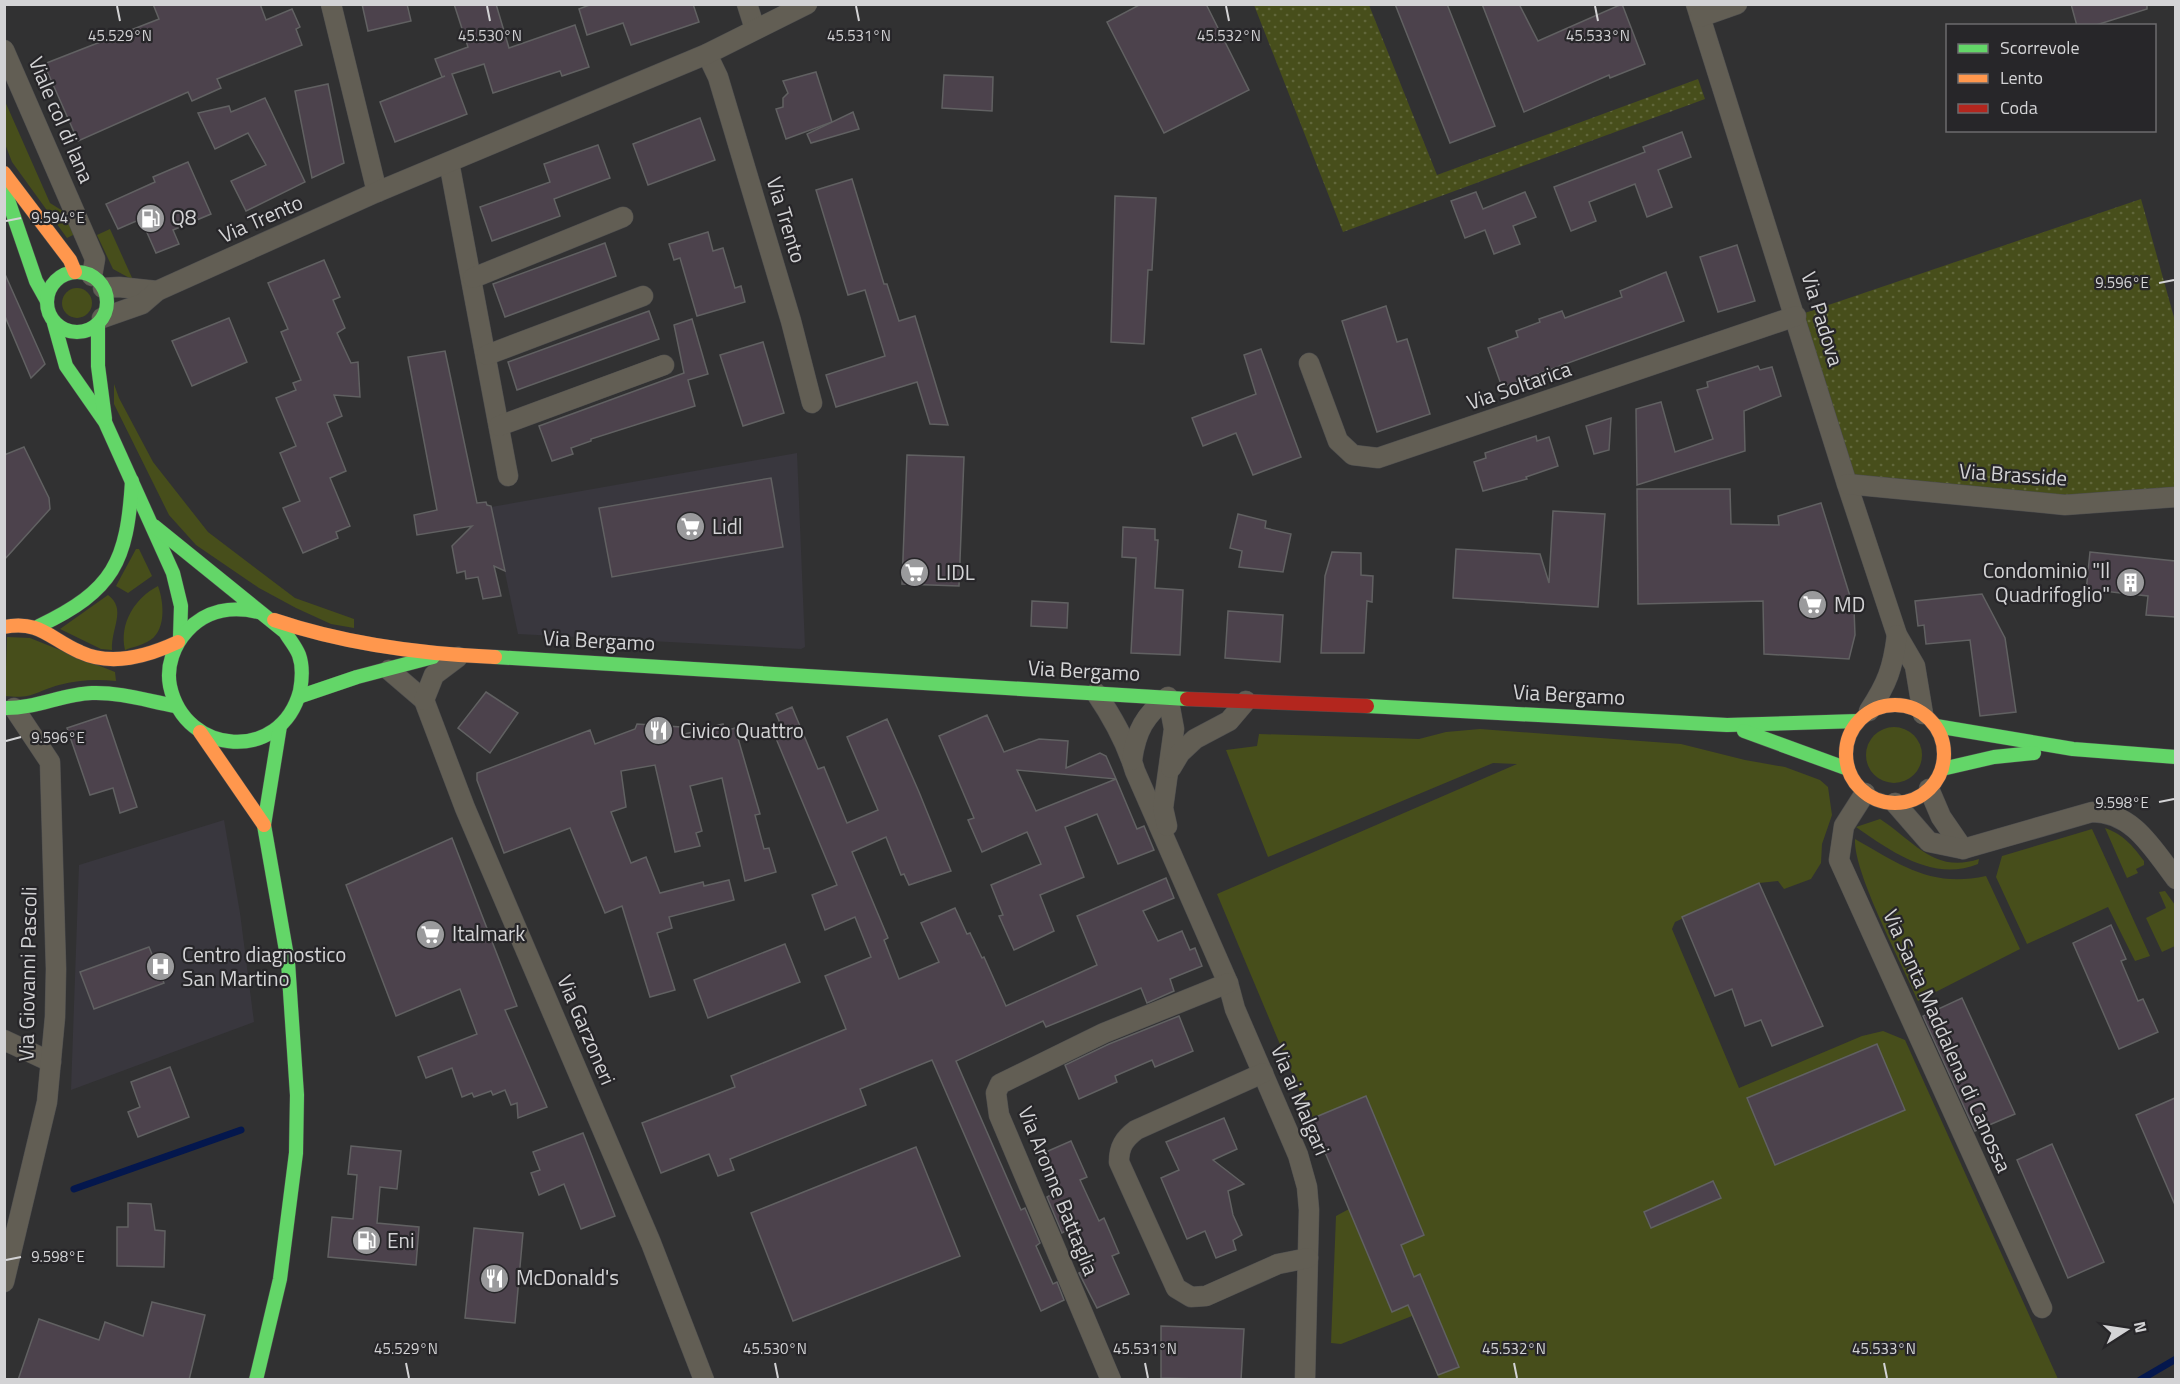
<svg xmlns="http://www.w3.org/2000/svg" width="2180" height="1384" font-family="'Titillium Web',sans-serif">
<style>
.built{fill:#39373e}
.green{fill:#474e1b}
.park{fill:url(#park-dots)}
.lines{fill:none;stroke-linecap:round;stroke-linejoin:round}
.stream{stroke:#04174d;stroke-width:7}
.building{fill:#4c424c;stroke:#616162;stroke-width:1.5}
.street-casing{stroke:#4e4e4f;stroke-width:21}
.fast-casing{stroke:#4e4e4f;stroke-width:15}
.slow-casing{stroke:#4e4e4f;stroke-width:15}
.jam-casing{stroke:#4e4e4f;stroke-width:15}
.street{stroke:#625e54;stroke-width:20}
.fast{stroke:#63d668;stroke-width:14}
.slow{stroke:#ff974d;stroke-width:14}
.jam{stroke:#b3261e;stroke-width:14}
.ticks{fill:none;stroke:#d3d3d5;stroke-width:2}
.labels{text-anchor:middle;stroke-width:4.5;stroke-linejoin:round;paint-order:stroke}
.street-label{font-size:21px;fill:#d3d3d5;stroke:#272629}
.poi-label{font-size:21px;fill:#d3d3d5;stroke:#272629;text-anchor:start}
.ticks-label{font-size:15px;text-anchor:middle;fill:#d3d3d5;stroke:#272629;stroke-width:4.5;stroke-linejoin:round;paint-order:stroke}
</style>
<defs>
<pattern id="park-dots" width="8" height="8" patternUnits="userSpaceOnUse" patternTransform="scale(1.5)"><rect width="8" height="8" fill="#474e1b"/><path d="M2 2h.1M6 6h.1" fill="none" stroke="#61673b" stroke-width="1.8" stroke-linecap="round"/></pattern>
</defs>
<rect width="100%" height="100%" fill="#313132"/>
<g class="built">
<polygon points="797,453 805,647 801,649 518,634 491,507"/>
<polygon points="224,820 240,913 254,1022 71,1090 79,865"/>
</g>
<g class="green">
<polygon points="4,99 50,203 66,213 75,234 67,238 12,162 5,144"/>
<polygon points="110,229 133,280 113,269 97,235"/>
<circle cx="77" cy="303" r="15"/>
<polygon points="114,384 119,398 153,462 208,532 295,598 354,619 354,628 331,624 296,608 259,588 196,545 169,515 114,404"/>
<polygon points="136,549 139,549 152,576 128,593 116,586"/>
<path d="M158,586c6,16 9,47 -11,56 -7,4 -15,5 -22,8 -6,-27 10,-52 33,-64z"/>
<path d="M108,595c19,14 3,33 4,55l-11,-1 -41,-20z"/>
<path d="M7,637l23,1 85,34 1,9c-20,-2 -38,-1 -57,4 -25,7 -25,14 -54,11z"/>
<circle cx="1894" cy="755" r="28"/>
<polygon points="1480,729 1681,744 1745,760 1785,767 1820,780 1828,787 1832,815 1822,844 1821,863 1811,879 1784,889 1778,881 1759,883 1675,922 1672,929 1739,1088 1862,1036 1883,1031 1905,1040 2058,1379 1439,1379 1412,1316 1341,1344 1331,1343 1336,1216 1349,1209 1217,894 1517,764 1493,763 1268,857 1226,750 1257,746 1259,734 1419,739 1446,732"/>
<path d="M1880,819c34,22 54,55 99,40l-1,5c-45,18 -86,-12 -122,-37z"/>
<path d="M2105,828c19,7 27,17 39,33v4l-8,4 2,4 -11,5z"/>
<polygon points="2092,829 2150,956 2135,961 2108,907 2027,944 1996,877 2002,856"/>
<path d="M1855,839c46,26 76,49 131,37l34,73 -102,52c-15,-35 -65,-129 -63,-162z"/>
<polygon points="2165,891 2175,905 2175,946 2162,952 2146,918 2166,908 2159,892"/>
</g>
<g class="park">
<polygon points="1254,5 1369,5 1437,175 1698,79 1705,99 1343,232"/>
<polygon points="2141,199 2175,321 2175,497 2067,505 1847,484 1796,316"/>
</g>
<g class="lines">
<g class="stream">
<polyline points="74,1189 241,1130"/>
<polyline points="2140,1380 2176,1359"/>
</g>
</g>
<g class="building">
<polygon points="153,4 260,4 266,20 292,9 300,27 296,29 302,45 217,79 221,88 192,101 188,92 78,141 44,64 159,19"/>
<polygon points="362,4 407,4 411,21 368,31"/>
<polygon points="454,4 496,4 509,48 575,25 589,67 562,76 560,71 493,93 484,64 452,74 467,114 395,142 380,102 445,76 442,77 435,59 468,47"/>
<polygon points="592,4 693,4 699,22 631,45 623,23 587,35 579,9"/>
<polygon points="1141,4 1206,4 1249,90 1164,133 1107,22"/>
<polygon points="1395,4 1447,4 1495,126 1450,143"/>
<polygon points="1482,4 1519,4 1538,41 1622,4 1645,64 1610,78 1609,75 1524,112"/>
<polygon points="2071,4 2147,4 2147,9 2093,26 2077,26"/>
<polygon points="816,72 832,122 786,139 776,109 783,107 783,98 788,93 783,81"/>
<polygon points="944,75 993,77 992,111 942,108"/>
<polygon points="328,84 344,163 312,178 295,91"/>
<polygon points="265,98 305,182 246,211 231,181 266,165 248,133 215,149 198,113 229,106 231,112"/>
<polygon points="853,112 859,129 811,143 807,134"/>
<polygon points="700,118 715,160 648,185 633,144"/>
<polygon points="1682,132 1691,157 1658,170 1672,207 1647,217 1635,184 1589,202 1596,221 1571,231 1554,187 1645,152 1643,147"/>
<polygon points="598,145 610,178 554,199 560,216 492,241 480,207 550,182 544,164"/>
<polygon points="188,162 211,214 173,230 179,244 156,253 141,219 118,229 106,204 155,182 153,177"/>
<polygon points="852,179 884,284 887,284 899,321 915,316 948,425 930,424 917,382 836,407 826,375 885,356 865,290 848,295 816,190"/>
<polygon points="1476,192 1483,209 1525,192 1536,217 1513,226 1520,244 1494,254 1485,230 1465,238 1451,201"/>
<polygon points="1115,196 1156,198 1152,270 1148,270 1144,344 1111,342"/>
<polygon points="708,232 713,251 723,248 735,288 741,286 745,302 697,316 680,258 674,260 669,244"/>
<polygon points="605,243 616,276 505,317 493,284"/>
<polygon points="1737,245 1755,301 1718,312 1700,257"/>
<polygon points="324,260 340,297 333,300 345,328 337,333 351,363 358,362 360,397 334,395 342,416 327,423 346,471 330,478 350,526 336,532 338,538 303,553 283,508 300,501 280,453 296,446 276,398 296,390 293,383 301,380 281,332 288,329 268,283"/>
<polygon points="4,272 45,364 31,378 4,314"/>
<polygon points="1666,272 1684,321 1502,387 1488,348 1518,337 1516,331 1540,322 1539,319 1562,311 1565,318 1622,297 1620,291"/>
<polygon points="1386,306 1397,342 1407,339 1430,414 1377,432 1342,321"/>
<polygon points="649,311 659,339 517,390 508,362"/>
<polygon points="229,318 247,362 192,386 172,341"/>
<polygon points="692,319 708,374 688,380 695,406 591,439 591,441 571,448 573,454 552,461 539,426 684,373 674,325"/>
<polygon points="763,342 784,413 743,426 720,355"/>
<polygon points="1261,349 1301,457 1253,475 1236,433 1203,446 1192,418 1256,394 1244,355"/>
<polygon points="445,351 477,503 486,502 487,505 491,506 505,571 494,566 501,596 483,599 478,577 466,579 465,571 457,573 452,546 472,526 417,535 414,515 437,510 408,357"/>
<polygon points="1758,366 1760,370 1772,367 1781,396 1744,411 1745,451 1637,485 1636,409 1661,402 1675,452 1713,439 1697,390 1708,387 1707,382"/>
<polygon points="1611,418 1609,450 1594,454 1586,426"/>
<polygon points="1536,436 1537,441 1549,437 1558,466 1526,477 1527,479 1483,491 1474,462 1486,458 1485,453"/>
<polygon points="24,447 49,498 50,509 4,560 4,455"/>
<polygon points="907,455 964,457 959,586 902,584"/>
<polygon points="771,478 783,547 612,577 599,508"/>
<polygon points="1637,489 1730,489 1731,524 1779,525 1778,516 1821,503 1854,609 1855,635 1849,659 1764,654 1763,601 1638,604"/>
<polygon points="1553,511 1605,514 1598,607 1453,598 1456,549 1540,554 1549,583"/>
<polygon points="1238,514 1266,521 1265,528 1291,534 1283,572 1239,567 1242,551 1230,548"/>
<polygon points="1123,527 1155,529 1155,540 1158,540 1155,588 1183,590 1180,655 1131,653 1136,558 1122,557"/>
<polygon points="1332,552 1361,553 1361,575 1373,576 1372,602 1367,601 1364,653 1321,653 1325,576"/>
<polygon points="2090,552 2175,561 2175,617 2146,615 2148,596 2103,591 2102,594 2086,592"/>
<polygon points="1982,594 2005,638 2016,712 1980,716 1970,640 1926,644 1924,625 1918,626 1915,601"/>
<polygon points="1032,601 1068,603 1067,628 1031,626"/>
<polygon points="1228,611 1283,615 1280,662 1225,658"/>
<polygon points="486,692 518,713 490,753 458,728"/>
<polygon points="792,707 818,769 824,767 847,823 878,810 847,737 887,719 919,792 951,871 909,885 904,874 901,875 886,837 852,852 888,938 884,940 899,979 939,962 921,923 955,908 967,934 970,933 982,958 984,957 1006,1006 1097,965 1077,916 1166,878 1174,898 1143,911 1158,941 1182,931 1190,950 1195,948 1202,966 1170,979 1174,991 1147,1003 1141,988 1046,1027 1043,1021 956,1061 1021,1210 1025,1208 1040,1243 1036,1246 1053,1284 1057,1282 1064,1300 1041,1311 932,1060 860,1089 866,1105 730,1159 734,1170 718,1176 709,1154 661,1173 642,1123 735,1087 731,1076 846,1029 825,976 871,957 855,917 825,930 812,895 837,885 775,736 784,732 776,714"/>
<polygon points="106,715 137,807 120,813 113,788 90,795 67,728"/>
<polygon points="987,715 1004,752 1039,739 1068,741 1066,768 1100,753 1106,756 1116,779 1017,770 1036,811 1116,779 1137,829 1144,826 1154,850 1118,864 1097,814 1065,827 1084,877 1040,895 1054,931 1014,950 999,916 1003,915 991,885 1041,864 1027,832 982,852 968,820 974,818 939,736"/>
<polygon points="637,724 681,727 681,735 723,724 725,731 735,728 760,814 755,815 764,849 769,848 776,872 745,881 722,778 690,786 702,831 696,833 700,846 675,852 655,765 621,771 626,807 611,812 631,863 646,857 660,893 703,882 704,886 729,880 734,900 669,917 672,928 657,933 675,990 650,997 622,906 605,913 570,828 504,853 477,780 477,773 590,730 595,744 635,729"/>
<polygon points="452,838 517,1006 505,1010 547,1107 518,1118 517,1103 511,1105 505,1090 493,1095 491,1091 474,1097 472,1093 462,1097 452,1068 426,1078 418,1057 477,1034 460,989 396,1016 346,885"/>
<polygon points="1759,883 1823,1026 1772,1046 1761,1020 1745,1026 1732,989 1715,996 1682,917"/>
<polygon points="2111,925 2126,959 2121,961 2138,1001 2143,999 2158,1032 2119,1049 2073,943"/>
<polygon points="785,944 800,982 708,1018 694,980"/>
<polygon points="149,947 164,983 94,1009 80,972"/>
<polygon points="1962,998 2015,1114 1975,1131 1923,1016"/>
<polygon points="1179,1016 1193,1051 1155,1067 1152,1060 1115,1076 1117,1082 1079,1099 1065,1065 1109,1044"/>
<polygon points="1877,1044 1905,1110 1775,1165 1747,1098"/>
<polygon points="170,1067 189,1117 138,1137 128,1112 140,1107 131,1082"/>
<polygon points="1366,1096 1424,1235 1401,1245 1414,1277 1420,1274 1459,1367 1438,1375 1408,1305 1392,1312 1311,1119"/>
<polygon points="2175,1098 2175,1205 2136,1115"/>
<polygon points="1224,1118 1237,1149 1213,1160 1244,1184 1228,1191 1233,1215 1242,1235 1233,1240 1236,1250 1216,1258 1205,1231 1187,1239 1161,1178 1179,1170 1166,1142"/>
<polygon points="583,1133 615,1216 581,1229 564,1184 539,1195 531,1173 540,1170 533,1152"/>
<polygon points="1071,1141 1087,1177 1080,1180 1099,1221 1104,1218 1119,1253 1112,1256 1129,1294 1097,1308 1079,1273 1087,1269 1069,1229 1062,1233 1047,1197 1054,1193 1039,1155"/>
<polygon points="2052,1144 2104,1262 2068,1278 2017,1160"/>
<polygon points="351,1146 401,1151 397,1189 380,1187 377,1223 419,1227 416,1265 328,1257 332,1217 353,1219 357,1175 348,1174"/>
<polygon points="916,1147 960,1256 793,1321 751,1213"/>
<polygon points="1713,1181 1721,1198 1651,1228 1644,1212"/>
<polygon points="128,1203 151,1204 155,1230 165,1231 164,1267 117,1266 117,1227 128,1227"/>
<polygon points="474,1228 523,1233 515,1323 465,1318"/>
<polygon points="152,1302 205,1315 189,1380 18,1380 39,1319 99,1340 105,1322 143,1336"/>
<polygon points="1161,1326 1244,1329 1241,1380 1161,1378"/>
</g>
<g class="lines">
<defs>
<g id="street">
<polyline points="331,4 377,192"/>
<polyline points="747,4 755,29"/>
<polyline points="1696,4 1847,484 1897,635 1915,666 1923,714"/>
<polyline points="1700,17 1737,4"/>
<polyline points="4,50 95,259 92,276"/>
<polyline points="707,54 718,77 791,321 812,403"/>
<polyline points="449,162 508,476"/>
<polyline points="473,278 623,217"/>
<polyline points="103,288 119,287 157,291"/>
<polyline points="102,318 142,304 157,291 377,192 707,54 807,4"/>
<polyline points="487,355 643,296"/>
<polyline points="1309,363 1338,441 1353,455 1378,458 1796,316"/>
<polyline points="499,426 664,365"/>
<polyline points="1847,484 2065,505 2176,497"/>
<polyline points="389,670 424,700 465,808 651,1243 704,1380"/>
<path d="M1096,693c17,25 30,48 39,78l93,212 7,26 63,146 9,32 2,23 -4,170"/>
<polyline points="424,700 434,675 458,657"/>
<path d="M1869,711c18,-27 24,-43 28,-76"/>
<path d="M1132,760c4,-29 13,-45 36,-63l6,32 -11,79 4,18"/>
<polyline points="1171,768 1180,753 1195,739 1229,721 1246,701"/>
<polyline points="1929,789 1941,817 1963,849"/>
<polyline points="1865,793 1844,826 1839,860 2042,1308"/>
<path d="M1895,803l34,39 34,7 129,-37c41,0 61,37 84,67"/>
<polyline points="4,1040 51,1062"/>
<path d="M1263,1073l-127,57c-12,9 -17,17 -17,32l57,126 15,9 15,-1 72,-32 30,-6"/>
<polyline points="4,1282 47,1102 55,1017 56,969 50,762 14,708"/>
<polyline points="1111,1380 999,1115 996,1093 1000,1084 1104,1033 1228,983"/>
</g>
<g id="fast">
<polyline points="5,191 36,281 46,299"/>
<circle cx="77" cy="302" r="30"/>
<polyline points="54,323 66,366 105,422 173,573 181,606 180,638"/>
<polyline points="98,324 98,366 105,419"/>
<path d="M154,526l131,106c4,7 11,15 14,23 4,11 3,25 1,36 -19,72 -115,65 -130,-5 -4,-20 4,-41 17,-55 19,-21 45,-25 71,-19"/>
<path d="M39,626c75,-36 88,-64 93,-145"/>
<polyline points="495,657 1187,699"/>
<polyline points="301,696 357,677 433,657"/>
<polyline points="1367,706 1727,725 1858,721"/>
<path d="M4,708c31,1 58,-14 88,-15 28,-1 56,8 84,13"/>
<polyline points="1936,726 2073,749 2176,757"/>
<polyline points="1744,731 1848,769"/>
<polyline points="1942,769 1994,757 2034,753"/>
<polyline points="256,1380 280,1279 296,1153 297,1095 288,962 264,825 280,726"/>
</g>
<g id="slow">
<polyline points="4,173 70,260 75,272"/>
<path d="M274,620c71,24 146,34 221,37"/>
<path d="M4,627c36,-7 46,12 76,25 32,15 68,4 98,-10"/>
<circle cx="1895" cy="754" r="49"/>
<polyline points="200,732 264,825"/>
</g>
<polyline id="jam" points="1187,699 1367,706"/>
</defs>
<use href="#street" class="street-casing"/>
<use href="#fast" class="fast-casing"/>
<use href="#slow" class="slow-casing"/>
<use href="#jam" class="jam-casing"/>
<use href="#street" class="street"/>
<use href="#fast" class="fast"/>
<use href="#slow" class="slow"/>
<use href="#jam" class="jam"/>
</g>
<path class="ticks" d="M117,6l3,15M487,6l3,15M856,6l3,15M1226,6l3,15M1595,6l3,15M6,221l15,-3M2159,283l15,-3M6,741l15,-4M2159,802l15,-3M6,1260l15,-3M406,1363l3,15M775,1363l3,15M1145,1363l3,15M1514,1363l3,15M1884,1363l3,15"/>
<defs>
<symbol id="fuel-disc" viewBox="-11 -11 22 22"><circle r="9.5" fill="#9a9a9c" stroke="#272629"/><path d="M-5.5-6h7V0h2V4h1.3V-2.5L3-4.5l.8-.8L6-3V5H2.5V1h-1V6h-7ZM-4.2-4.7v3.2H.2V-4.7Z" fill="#fff"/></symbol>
<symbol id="supermarket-disc" viewBox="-11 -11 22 22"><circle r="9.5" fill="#9a9a9c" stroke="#272629"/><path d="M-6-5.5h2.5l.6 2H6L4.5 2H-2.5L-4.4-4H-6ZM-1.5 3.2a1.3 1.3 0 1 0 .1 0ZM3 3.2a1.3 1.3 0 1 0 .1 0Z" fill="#fff"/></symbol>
<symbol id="building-disc" viewBox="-11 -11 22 22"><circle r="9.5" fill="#9a9a9c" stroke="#272629"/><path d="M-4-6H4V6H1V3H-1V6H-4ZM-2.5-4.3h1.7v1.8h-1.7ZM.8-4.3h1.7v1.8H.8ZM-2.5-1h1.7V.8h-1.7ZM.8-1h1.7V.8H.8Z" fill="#fff"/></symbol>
<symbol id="restaurant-disc" viewBox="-11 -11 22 22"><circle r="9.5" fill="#9a9a9c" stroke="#272629"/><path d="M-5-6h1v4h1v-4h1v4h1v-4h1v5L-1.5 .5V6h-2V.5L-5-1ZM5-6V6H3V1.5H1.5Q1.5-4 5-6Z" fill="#fff"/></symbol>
<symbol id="hospital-disc" viewBox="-11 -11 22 22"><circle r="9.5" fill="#9a9a9c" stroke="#272629"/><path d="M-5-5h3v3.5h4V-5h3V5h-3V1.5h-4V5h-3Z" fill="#fff"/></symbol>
</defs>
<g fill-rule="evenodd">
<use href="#fuel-disc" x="134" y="202" width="33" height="33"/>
<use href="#supermarket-disc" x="674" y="510" width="33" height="33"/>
<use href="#supermarket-disc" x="898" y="556" width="33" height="33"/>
<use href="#building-disc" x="2114" y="566" width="33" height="33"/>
<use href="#supermarket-disc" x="1796" y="588" width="33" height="33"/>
<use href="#restaurant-disc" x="642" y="714" width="33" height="33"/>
<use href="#supermarket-disc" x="414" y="918" width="33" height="33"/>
<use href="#hospital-disc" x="144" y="950" width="33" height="33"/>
<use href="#fuel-disc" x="350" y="1224" width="33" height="33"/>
<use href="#restaurant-disc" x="478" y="1262" width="33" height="33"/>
</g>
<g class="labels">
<g class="street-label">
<text transform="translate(61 120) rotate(67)" y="7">Viale col di lana</text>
<text transform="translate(261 219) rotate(-24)" y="7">Via Trento</text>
<text transform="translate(786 220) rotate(73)" y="7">Via Trento</text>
<text transform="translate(1822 319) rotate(73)" y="7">Via Padova</text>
<text transform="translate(1519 386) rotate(-19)" y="7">Via Soltarica</text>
<text transform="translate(2013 475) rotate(4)" y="7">Via Brasside</text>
<text transform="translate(599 641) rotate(3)" y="7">Via Bergamo</text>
<text transform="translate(1084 671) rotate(3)" y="7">Via Bergamo</text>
<text transform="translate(1569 695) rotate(3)" y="7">Via Bergamo</text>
<text transform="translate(28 974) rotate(-89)" y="7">Via Giovanni Pascoli</text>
<text transform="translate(586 1030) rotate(67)" y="7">Via Garzoneri</text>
<text transform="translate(1947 1041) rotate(66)" y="7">Via Santa Maddalena di Canossa</text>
<text transform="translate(1300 1100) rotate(67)" y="7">Via ai Malgari</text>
<text transform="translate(1058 1191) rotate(68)" y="7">Via Aronne Battaglia</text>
</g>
<g class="poi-label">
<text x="171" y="225">Q8</text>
<text x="712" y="534">Lidl</text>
<text x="2110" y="578" text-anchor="end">Condominio "Il<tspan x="2110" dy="24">Quadrifoglio"</tspan></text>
<text x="936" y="580">LIDL</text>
<text x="1834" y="612">MD</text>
<text x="680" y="738">Civico Quattro</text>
<text x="452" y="941">Italmark</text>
<text x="182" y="962">Centro diagnostico<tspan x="182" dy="24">San Martino</tspan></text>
<text x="387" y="1248">Eni</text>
<text x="516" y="1285">McDonald's</text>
</g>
</g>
<g class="ticks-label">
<text x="120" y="41">45.529°N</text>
<text x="490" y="41">45.530°N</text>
<text x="859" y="41">45.531°N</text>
<text x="1229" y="41">45.532°N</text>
<text x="1598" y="41">45.533°N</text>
<text x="58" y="223">9.594°E</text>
<text x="2122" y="288">9.596°E</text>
<text x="58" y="743">9.596°E</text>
<text x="2122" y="808">9.598°E</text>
<text x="58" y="1262">9.598°E</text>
<text x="406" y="1354">45.529°N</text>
<text x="775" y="1354">45.530°N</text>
<text x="1145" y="1354">45.531°N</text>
<text x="1514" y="1354">45.532°N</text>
<text x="1884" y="1354">45.533°N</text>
</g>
<rect width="2180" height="1384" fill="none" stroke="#d3d3d5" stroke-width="12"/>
<rect x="1946" y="24" width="210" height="108" fill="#272629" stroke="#6c6b6e" stroke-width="1.5"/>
<rect x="1958" y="44" width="30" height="9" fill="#63d668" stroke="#6c6b6e" stroke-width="1.5"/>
<text x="2000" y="54" font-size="18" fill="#d3d3d5">Scorrevole</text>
<rect x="1958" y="74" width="30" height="9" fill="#ff974d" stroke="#6c6b6e" stroke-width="1.5"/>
<text x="2000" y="84" font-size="18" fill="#d3d3d5">Lento</text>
<rect x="1958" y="104" width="30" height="9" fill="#b3261e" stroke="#6c6b6e" stroke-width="1.5"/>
<text x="2000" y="114" font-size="18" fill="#d3d3d5">Coda</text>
<g transform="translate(2126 1330) rotate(78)" stroke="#272629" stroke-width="4.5" paint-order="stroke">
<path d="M0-4.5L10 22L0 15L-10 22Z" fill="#d3d3d5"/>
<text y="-9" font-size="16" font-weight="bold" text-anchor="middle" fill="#d3d3d5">N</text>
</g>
</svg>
